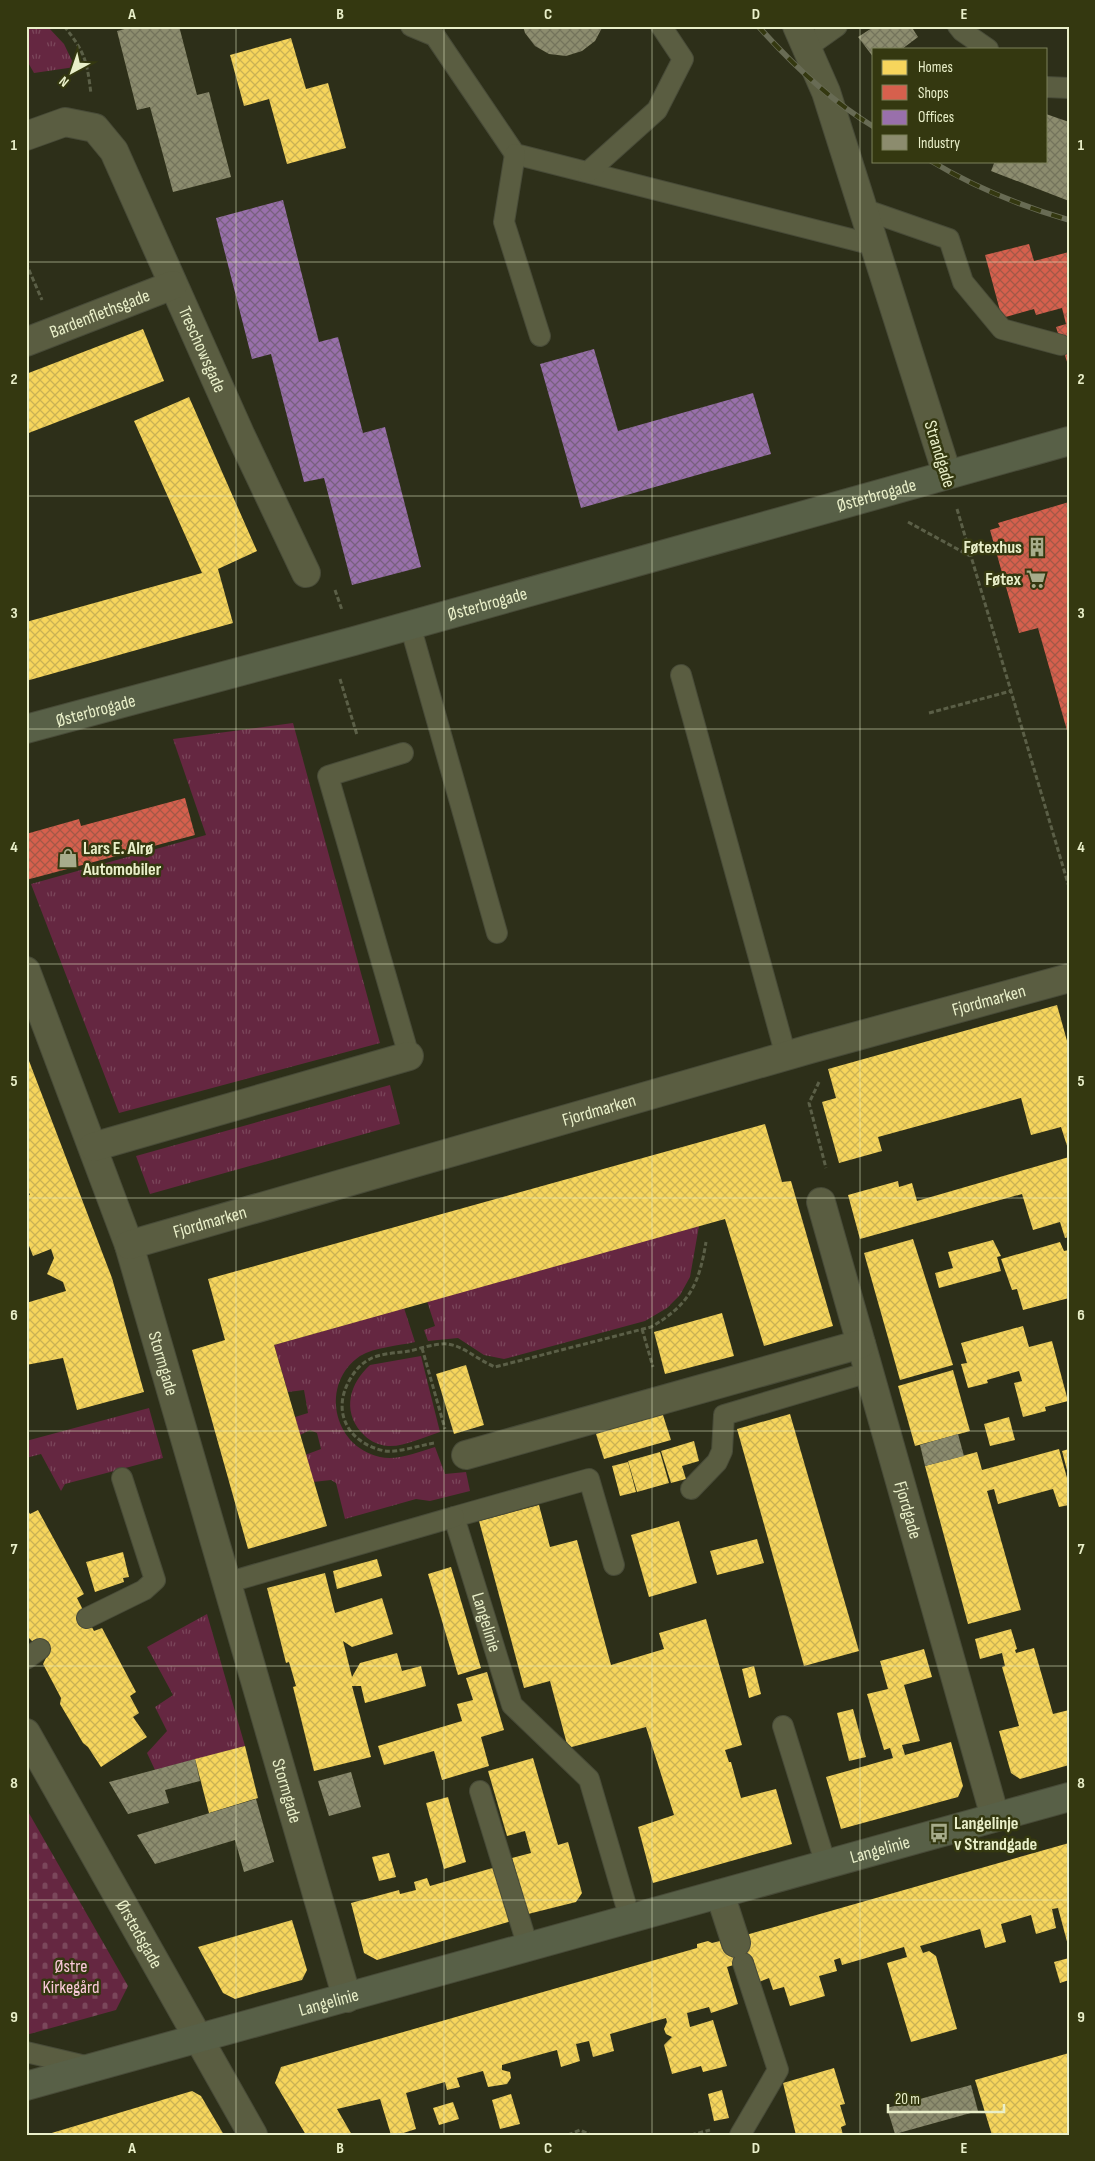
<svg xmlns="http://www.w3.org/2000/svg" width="1095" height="2161" font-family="'Sofia Sans Condensed',sans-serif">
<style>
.grass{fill:url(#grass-tufts)}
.cemetery{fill:url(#cemetery-stones)}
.homes{fill:url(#homes-cross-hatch)}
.shops{fill:url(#shops-cross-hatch)}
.offices{fill:url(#offices-cross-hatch)}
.industry{fill:url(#industry-cross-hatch)}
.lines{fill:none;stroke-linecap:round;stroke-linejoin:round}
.lane-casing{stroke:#484b38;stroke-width:22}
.street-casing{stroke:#484b38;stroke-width:30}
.secondary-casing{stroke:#484b38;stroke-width:30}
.path{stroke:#5b5f47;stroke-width:3;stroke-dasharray:5 2.5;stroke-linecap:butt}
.lane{stroke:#5a5d41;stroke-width:20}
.street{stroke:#5a5d41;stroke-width:28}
.secondary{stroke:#586047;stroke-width:28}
.rail-casing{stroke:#686b54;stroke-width:5.5}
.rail{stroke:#343810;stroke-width:4;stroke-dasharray:11;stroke-linecap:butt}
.grid{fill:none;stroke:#e9efc9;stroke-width:1;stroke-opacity:0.55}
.labels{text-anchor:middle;stroke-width:5;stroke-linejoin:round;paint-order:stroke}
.street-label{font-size:18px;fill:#e9efc9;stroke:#343810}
.poi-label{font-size:18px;font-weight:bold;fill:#e9efc9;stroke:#343810;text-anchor:end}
.park-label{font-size:18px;fill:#fccadb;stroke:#343810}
.neatline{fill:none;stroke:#e9efc9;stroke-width:2}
.grid-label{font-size:16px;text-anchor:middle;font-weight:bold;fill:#e9efc9}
</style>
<defs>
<pattern id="grass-tufts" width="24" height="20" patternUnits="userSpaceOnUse" patternTransform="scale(1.25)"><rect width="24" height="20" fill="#652741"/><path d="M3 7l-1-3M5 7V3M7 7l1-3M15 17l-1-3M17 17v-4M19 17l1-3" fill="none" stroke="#7b475b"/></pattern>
<pattern id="cemetery-stones" width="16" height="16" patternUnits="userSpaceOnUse" patternTransform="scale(1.25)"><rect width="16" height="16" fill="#652741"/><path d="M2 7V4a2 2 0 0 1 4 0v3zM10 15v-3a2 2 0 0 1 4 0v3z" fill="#7b475b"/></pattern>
<pattern id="homes-cross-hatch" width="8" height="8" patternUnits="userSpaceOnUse" patternTransform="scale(1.25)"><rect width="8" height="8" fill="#f6d55c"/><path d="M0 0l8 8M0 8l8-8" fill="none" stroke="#cab254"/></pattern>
<pattern id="shops-cross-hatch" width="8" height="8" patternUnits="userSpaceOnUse" patternTransform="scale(1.25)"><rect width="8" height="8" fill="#d6604d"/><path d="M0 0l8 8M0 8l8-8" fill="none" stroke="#a45847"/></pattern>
<pattern id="offices-cross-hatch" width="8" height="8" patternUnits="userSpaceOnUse" patternTransform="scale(1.25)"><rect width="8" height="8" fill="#9970ab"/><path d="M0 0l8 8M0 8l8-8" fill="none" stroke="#78607f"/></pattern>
<pattern id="industry-cross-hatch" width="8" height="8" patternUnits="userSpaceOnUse" patternTransform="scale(1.25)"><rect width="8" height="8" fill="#8c8c6e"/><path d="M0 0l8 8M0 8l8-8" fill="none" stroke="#74745c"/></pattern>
</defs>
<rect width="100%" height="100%" fill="#2d2f19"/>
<g class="grass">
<polygon points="26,26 47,26 64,44 75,67 34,73 26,59"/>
<polygon points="293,723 380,1043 119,1113 31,884 206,835 173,739"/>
<polygon points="390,1085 400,1124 150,1194 136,1156"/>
<polygon points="699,1226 690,1277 680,1295 667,1308 645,1321 504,1359 484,1355 458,1338 428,1341 424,1330 435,1326 427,1301"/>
<path d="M404,1308l11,34c-17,4 -40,5 -55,14 -40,27 -28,90 20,101 18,4 38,-5 55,-10l10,27 21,-2 4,19 -40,10 -14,-2 -71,20 -9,-36 -5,-3 -18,2 -8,-27 16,-6 -4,-16 -7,-3 -10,5 -5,-18 13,-4 -4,-23 -16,2 -14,-47z"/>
<path d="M421,1356l19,76c-16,5 -36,15 -52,14 -11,-1 -20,-6 -27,-14 -19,-22 -11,-49 9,-67z"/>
<polygon points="149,1408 163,1458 65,1484 61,1491 41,1454 26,1458 26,1441"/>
<polygon points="207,1614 245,1746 155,1770 147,1753 167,1731 155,1707 173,1695 147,1647"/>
</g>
<polygon class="cemetery" points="26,1808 128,1986 116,2010 26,2035"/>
<g class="homes">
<polygon points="291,38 306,89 328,83 346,148 287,164 269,99 244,106 230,55"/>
<polygon points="143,329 164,381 26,434 26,374"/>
<polygon points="189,397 257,551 218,569 233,623 26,681 26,622 202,573 134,421"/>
<polygon points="1057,1005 1069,1048 1069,1152 1061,1127 1031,1135 1021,1098 878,1137 882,1151 839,1163 822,1102 836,1098 828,1069"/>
<polygon points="26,1053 112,1278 144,1392 77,1410 63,1358 26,1365 26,1303 66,1291 63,1282 47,1274 54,1258 51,1249 33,1256 26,1238 26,1200 30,1194 26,1191"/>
<polygon points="765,1124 782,1182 791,1181 833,1326 764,1346 725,1219 274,1345 327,1526 248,1549 192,1350 225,1340 208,1279"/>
<polygon points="1069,1157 1069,1237 1065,1238 1060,1222 1033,1230 1022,1194 860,1239 848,1195 898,1181 899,1187 912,1183 917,1201"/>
<polygon points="913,1239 953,1365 900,1380 864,1253"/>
<polygon points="993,1240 1001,1256 997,1257 1001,1271 939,1288 935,1273 953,1268 948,1252"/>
<polygon points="1060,1242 1064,1251 1069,1250 1069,1298 1023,1310 1017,1289 1012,1290 1001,1259"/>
<polygon points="722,1313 734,1356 665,1374 654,1332"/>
<polygon points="1023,1326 1029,1347 1052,1341 1068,1401 1045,1407 1046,1411 1023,1417 1014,1383 1022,1381 1019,1371 987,1380 988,1383 968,1388 961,1364 967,1363 961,1343"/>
<polygon points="466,1365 484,1425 454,1434 436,1374"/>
<polygon points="953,1370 970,1431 915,1446 898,1386"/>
<polygon points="662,1412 671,1440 604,1459 595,1431"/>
<polygon points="790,1414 859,1651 804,1666 737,1429"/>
<polygon points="1009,1417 1015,1440 990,1446 984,1424"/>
<polygon points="694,1441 699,1461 682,1466 686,1479 671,1483 661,1451"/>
<polygon points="1059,1449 1069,1485 1069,1505 1059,1507 1053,1489 998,1504 994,1489 987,1491 1021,1610 968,1624 925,1466 977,1452 982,1470"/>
<polygon points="1069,1449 1069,1474 1068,1474 1062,1451"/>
<polygon points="660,1452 669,1483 637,1492 628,1461"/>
<polygon points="628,1462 636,1492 620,1496 612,1466"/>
<polygon points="539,1505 550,1547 577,1540 611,1665 664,1649 659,1633 706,1619 742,1745 725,1750 729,1762 731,1762 741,1798 776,1789 792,1844 653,1883 638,1827 674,1815 646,1727 568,1748 550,1681 524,1688 479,1521"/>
<polygon points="26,1507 30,1514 38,1510 84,1594 77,1598 87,1618 94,1631 102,1628 136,1692 130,1696 139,1713 133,1717 147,1737 101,1767 88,1747 83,1743 60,1704 61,1698 43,1664 46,1658 40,1649 26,1635"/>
<polygon points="679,1521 697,1583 649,1597 631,1535"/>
<polygon points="757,1539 764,1563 717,1575 710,1551"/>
<polygon points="123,1552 129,1577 123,1578 124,1582 95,1592 86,1562"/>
<polygon points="377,1559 382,1576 337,1589 333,1571"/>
<polygon points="451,1567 481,1668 458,1675 428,1574"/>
<polygon points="325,1573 335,1613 382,1598 393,1634 352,1647 343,1641 352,1677 360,1663 397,1653 402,1671 421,1666 426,1686 365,1703 361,1686 352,1686 371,1757 314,1771 293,1687 296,1686 289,1662 286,1663 267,1588"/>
<polygon points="1011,1629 1017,1649 1015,1650 1016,1653 1034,1648 1053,1714 1069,1710 1069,1765 1020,1779 1011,1773 999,1731 1019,1726 1002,1667 1005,1666 1002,1653 980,1659 975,1639"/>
<polygon points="924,1649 932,1677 904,1685 920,1741 902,1745 905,1755 951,1742 963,1786 958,1797 841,1829 826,1777 893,1758 890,1748 884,1750 867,1694 888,1689 880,1661"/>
<polygon points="754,1666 761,1694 749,1698 742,1669"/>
<polygon points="487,1672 504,1730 481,1737 489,1766 442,1780 434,1751 384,1765 378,1746 462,1721 457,1704 473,1700 466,1678"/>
<polygon points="853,1709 866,1757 849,1761 837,1713"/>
<polygon points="245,1746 258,1798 209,1813 195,1759"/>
<polygon points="533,1758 558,1845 568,1842 582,1893 576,1902 528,1914 512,1858 531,1853 525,1831 507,1836 488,1771"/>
<polygon points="448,1797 466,1862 444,1869 426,1803"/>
<polygon points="1069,1843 1069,1949 1058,1908 1052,1909 1056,1928 1036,1934 1031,1915 1001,1924 1006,1942 985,1948 980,1929 920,1946 923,1953 929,1951 936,1956 957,2029 911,2042 887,1963 907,1957 904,1947 842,1965 840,1958 834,1960 837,1971 819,1976 825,1996 790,2006 784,1987 773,1990 769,1978 759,1982 753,1959 727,1967 738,2004 711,2013 709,2007 687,2013 690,2027 713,2020 727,2066 703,2072 701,2066 672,2074 664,2045 672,2037 666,2034 664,2029 667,2022 666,2018 610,2034 614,2051 593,2057 589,2041 576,2044 580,2061 561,2067 557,2050 502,2065 502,2070 510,2072 511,2078 507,2084 488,2087 483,2071 457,2078 460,2087 447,2090 445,2082 406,2093 416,2129 397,2135 391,2135 380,2099 337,2109 352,2135 306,2135 275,2083 281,2067 697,1948 697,1944 708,1941 712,1943 720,1941 722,1947 747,1939 746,1935"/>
<polygon points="389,1853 396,1877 379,1881 372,1857"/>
<polygon points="496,1867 512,1921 377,1960 364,1953 351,1903 399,1890 400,1894 416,1890 414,1882 427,1878 430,1886"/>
<polygon points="292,1920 307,1970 302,1980 235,1999 223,1993 198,1947"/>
<polygon points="1069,1958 1069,1980 1060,1983 1054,1962"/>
<polygon points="1069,2053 1069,2135 992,2135 975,2080"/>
<polygon points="834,2068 845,2104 840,2105 846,2125 841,2127 843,2135 796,2135 783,2083"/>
<polygon points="722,2090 729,2118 714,2121 708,2094"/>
<polygon points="192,2091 201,2096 224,2135 45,2135"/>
<polygon points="511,2094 520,2124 500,2129 492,2100"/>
<polygon points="453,2102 459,2119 439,2125 433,2108"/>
</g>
<g class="shops">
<polygon points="1029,244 1034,261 1069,252 1069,368 1056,327 1066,324 1062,308 1036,315 1034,309 1002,318 985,255"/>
<polygon points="1069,502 1069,734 1068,734 1038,628 1019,633 990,530 1000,527 998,523"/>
<polygon points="185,798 195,835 26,880 26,834 79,819 81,826"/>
</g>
<g class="offices">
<polygon points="283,200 319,342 338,337 363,433 385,427 421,567 352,585 324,478 304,482 271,354 252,359 216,218"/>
<polygon points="594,349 618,431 753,393 771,454 581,508 540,364"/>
</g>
<g class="industry">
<polygon points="136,26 179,26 197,95 209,92 231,177 173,192 150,107 137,110 117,31"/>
<polygon points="523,26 603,26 595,41 582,51 566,56 549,54 535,46 525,33"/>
<polygon points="875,26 911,26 918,37 902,49 874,49 874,58 858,37"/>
<polygon points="1046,114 1069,122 1069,201 991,171 995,161 1046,161"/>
<polygon points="958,1434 964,1456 925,1466 920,1445"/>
<polygon points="195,1759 200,1781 165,1790 169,1803 128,1814 109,1782"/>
<polygon points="351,1772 361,1807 329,1816 318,1781"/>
<polygon points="256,1799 274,1862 244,1872 235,1840 155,1864 137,1835"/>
<polygon points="971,2085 978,2111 895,2134 887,2108"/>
</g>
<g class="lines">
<defs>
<g id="lane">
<polyline points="411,26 435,36 515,154 874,245"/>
<polyline points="958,26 962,31 988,49"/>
<polyline points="806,48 837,26"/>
<polyline points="1046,87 1069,88"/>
<polyline points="515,154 504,222 540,336"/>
<polyline points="588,172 657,110 683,59 661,26"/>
<polyline points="863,209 949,239 963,282 1002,329 1061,345"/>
<polyline points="410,625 497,933"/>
<polyline points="681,675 786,1056"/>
<polyline points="403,753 328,776 409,1056"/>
<polyline points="691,1489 717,1462 722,1451 724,1415 869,1372"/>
<path id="s1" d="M614,1565l-25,-86 -135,38 58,188 77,74 41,140"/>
<polyline points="226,1583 454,1517"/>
<polyline points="87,1618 144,1590 155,1580 122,1478"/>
<polyline points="26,1659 40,1649"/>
<polyline points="783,1726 826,1865"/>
<polyline points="480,1791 528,1947"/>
<polyline points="26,2052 90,2067"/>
<polyline points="740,2135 778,2070 743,1963"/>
</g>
<g id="street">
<polyline points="797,26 826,92 947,474"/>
<path id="s2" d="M26,136l39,-14 30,6 19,23 127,285 65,137"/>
<path id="s3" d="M26,342l147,-57"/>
<path id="s4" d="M26,971l103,274 218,753"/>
<polyline points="93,1147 409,1056"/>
<path id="s5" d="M821,1202l174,615"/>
<path id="s6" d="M129,1245l681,-196 259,-71"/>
<polyline points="466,1455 861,1344"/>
<path id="s7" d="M26,1733l227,402"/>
<polyline points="720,1894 736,1943"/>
</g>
<g id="secondary">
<path id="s8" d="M26,729l328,-88 715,-200"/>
<path id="s9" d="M26,2086l1043,-289"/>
</g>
</defs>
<use href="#lane" class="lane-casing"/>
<use href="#street" class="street-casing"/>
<use href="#secondary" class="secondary-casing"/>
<g class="path">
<path d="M64,26c21,26 23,35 27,68"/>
<polyline points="26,263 42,300"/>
<polyline points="957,509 1069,887"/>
<polyline points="908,522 970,556"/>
<polyline points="335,590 342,610"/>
<polyline points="340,679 357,735"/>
<polyline points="929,713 1011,691"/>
<polyline points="819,1082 809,1103 826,1168"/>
<polyline points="642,1329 653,1367"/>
<polyline points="422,1348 445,1429"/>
<path d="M434,1443c-12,2 -38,10 -49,8 -35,-7 -54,-37 -36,-70 5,-9 11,-17 21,-22 11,-6 28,-6 40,-8 11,-3 27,-8 38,-7 17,3 30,16 47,23l156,-40c38,-22 48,-42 55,-85"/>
<polyline points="568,2135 580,2130 591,2135"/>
<polyline points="691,2135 710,2130"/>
</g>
<use href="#lane" class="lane"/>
<use href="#street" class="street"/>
<use href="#secondary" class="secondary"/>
<defs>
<g id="rail">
<path d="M758,26c33,37 73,75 116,101"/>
<path d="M931,161c43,26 90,45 138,59"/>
</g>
</defs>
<use href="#rail" class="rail-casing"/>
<use href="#rail" class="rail"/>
</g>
<path class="grid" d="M236,26v2109M444,26v2109M652,26v2109M860,26v2109M26,262h1043M26,496h1043M26,729h1043M26,964h1043M26,1198h1043M26,1431h1043M26,1666h1043M26,1900h1043"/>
<defs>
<symbol id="building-bare" viewBox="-9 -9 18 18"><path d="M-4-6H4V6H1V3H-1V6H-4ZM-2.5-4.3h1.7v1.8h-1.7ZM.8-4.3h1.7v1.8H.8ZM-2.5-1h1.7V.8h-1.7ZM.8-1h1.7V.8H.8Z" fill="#a7ac8b" stroke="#343810" stroke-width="2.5" paint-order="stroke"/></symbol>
<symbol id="supermarket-bare" viewBox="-9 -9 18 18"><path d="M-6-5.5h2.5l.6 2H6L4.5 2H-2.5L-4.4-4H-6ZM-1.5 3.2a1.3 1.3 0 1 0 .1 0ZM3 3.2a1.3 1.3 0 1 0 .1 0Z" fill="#a7ac8b" stroke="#343810" stroke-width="2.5" paint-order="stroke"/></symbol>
<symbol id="shop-bare" viewBox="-9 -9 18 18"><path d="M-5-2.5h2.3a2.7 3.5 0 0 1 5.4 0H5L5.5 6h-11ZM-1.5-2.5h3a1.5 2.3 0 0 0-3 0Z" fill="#a7ac8b" stroke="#343810" stroke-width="2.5" paint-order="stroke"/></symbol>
<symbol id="bus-bare" viewBox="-9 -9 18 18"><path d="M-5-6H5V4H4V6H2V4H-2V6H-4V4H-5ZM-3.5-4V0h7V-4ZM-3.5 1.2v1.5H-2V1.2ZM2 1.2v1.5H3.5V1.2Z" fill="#a7ac8b" stroke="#343810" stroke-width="2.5" paint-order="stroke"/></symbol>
</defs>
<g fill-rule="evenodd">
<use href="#building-bare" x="1023" y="533" width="28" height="28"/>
<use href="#supermarket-bare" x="1022" y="565" width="28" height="28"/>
<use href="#shop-bare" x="54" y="844" width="28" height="28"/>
<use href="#bus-bare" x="925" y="1819" width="28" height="28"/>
</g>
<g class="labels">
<g class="street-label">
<text dy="6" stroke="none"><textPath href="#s3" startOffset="79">Bardenflethsgade</textPath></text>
<text dy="6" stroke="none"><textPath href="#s2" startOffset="319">Treschowsgade</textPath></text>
<text transform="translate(940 454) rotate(73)" y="6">Strandgade</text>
<text dy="6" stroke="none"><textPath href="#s8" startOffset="882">Østerbrogade</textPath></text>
<text dy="6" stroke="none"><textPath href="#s8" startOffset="478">Østerbrogade</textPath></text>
<text dy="6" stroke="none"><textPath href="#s8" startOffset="72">Østerbrogade</textPath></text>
<text dy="6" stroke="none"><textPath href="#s6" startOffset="894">Fjordmarken</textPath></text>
<text dy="6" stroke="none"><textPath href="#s6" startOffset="489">Fjordmarken</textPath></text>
<text dy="6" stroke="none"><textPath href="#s6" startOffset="84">Fjordmarken</textPath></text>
<text dy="6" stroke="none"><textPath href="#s4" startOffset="416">Stormgade</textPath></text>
<text dy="6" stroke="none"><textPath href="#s5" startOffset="320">Fjordgade</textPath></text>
<text dy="6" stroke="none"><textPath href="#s1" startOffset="340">Langelinie</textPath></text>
<text dy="6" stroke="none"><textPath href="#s4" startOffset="861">Stormgade</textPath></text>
<text dy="6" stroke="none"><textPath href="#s9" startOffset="886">Langelinie</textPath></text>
<text dy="6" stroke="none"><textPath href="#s7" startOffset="231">Ørstedsgade</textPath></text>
<text dy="6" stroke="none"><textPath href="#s9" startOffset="314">Langelinie</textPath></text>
</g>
<g class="poi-label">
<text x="1022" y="553">Føtexhus</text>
<text x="1021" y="585">Føtex</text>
<text x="83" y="854" text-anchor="start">Lars E. Alrø<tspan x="83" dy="21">Automobiler</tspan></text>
<text x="954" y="1829" text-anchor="start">Langelinje<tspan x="954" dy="21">v Strandgade</tspan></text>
</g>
<g class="park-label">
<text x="71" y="1972">Østre<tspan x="71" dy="21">Kirkegård</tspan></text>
</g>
</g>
<rect width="1095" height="2161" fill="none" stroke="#343810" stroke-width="55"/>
<rect x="872" y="48" width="175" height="115" fill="#343810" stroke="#7c815a"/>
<rect x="882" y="60" width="25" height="15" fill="#f6d55c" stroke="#7c815a"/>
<text x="918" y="72" font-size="15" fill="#e9efc9">Homes</text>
<rect x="882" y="85" width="25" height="15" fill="#d6604d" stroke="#7c815a"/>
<text x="918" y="98" font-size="15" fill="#e9efc9">Shops</text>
<rect x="882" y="110" width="25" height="15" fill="#9970ab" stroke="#7c815a"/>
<text x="918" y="122" font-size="15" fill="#e9efc9">Offices</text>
<rect x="882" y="135" width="25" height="15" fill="#8c8c6e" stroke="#7c815a"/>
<text x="918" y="148" font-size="15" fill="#e9efc9">Industry</text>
<g transform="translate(72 72) rotate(220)" stroke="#343810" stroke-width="4" paint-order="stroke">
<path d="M0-4L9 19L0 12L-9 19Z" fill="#e9efc9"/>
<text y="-8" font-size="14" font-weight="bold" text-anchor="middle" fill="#e9efc9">N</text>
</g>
<path d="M888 2104v8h116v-8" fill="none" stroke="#e9efc9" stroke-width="2.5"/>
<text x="895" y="2104" font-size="15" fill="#e9efc9" stroke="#343810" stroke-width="4" paint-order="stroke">20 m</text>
<rect x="28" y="28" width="1040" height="2106" class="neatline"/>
<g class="grid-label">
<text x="132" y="19">A</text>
<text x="340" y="19">B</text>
<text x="548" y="19">C</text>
<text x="756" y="19">D</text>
<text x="964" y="19">E</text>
<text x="14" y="150">1</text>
<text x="1081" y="150">1</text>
<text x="14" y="384">2</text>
<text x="1081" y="384">2</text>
<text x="14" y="618">3</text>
<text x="1081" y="618">3</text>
<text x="14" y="852">4</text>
<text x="1081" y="852">4</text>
<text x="14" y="1086">5</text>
<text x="1081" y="1086">5</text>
<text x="14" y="1320">6</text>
<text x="1081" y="1320">6</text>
<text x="14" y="1554">7</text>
<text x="1081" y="1554">7</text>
<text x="14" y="1788">8</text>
<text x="1081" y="1788">8</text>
<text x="14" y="2022">9</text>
<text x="1081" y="2022">9</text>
<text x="132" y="2153">A</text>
<text x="340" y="2153">B</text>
<text x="548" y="2153">C</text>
<text x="756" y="2153">D</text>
<text x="964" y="2153">E</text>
</g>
</svg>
